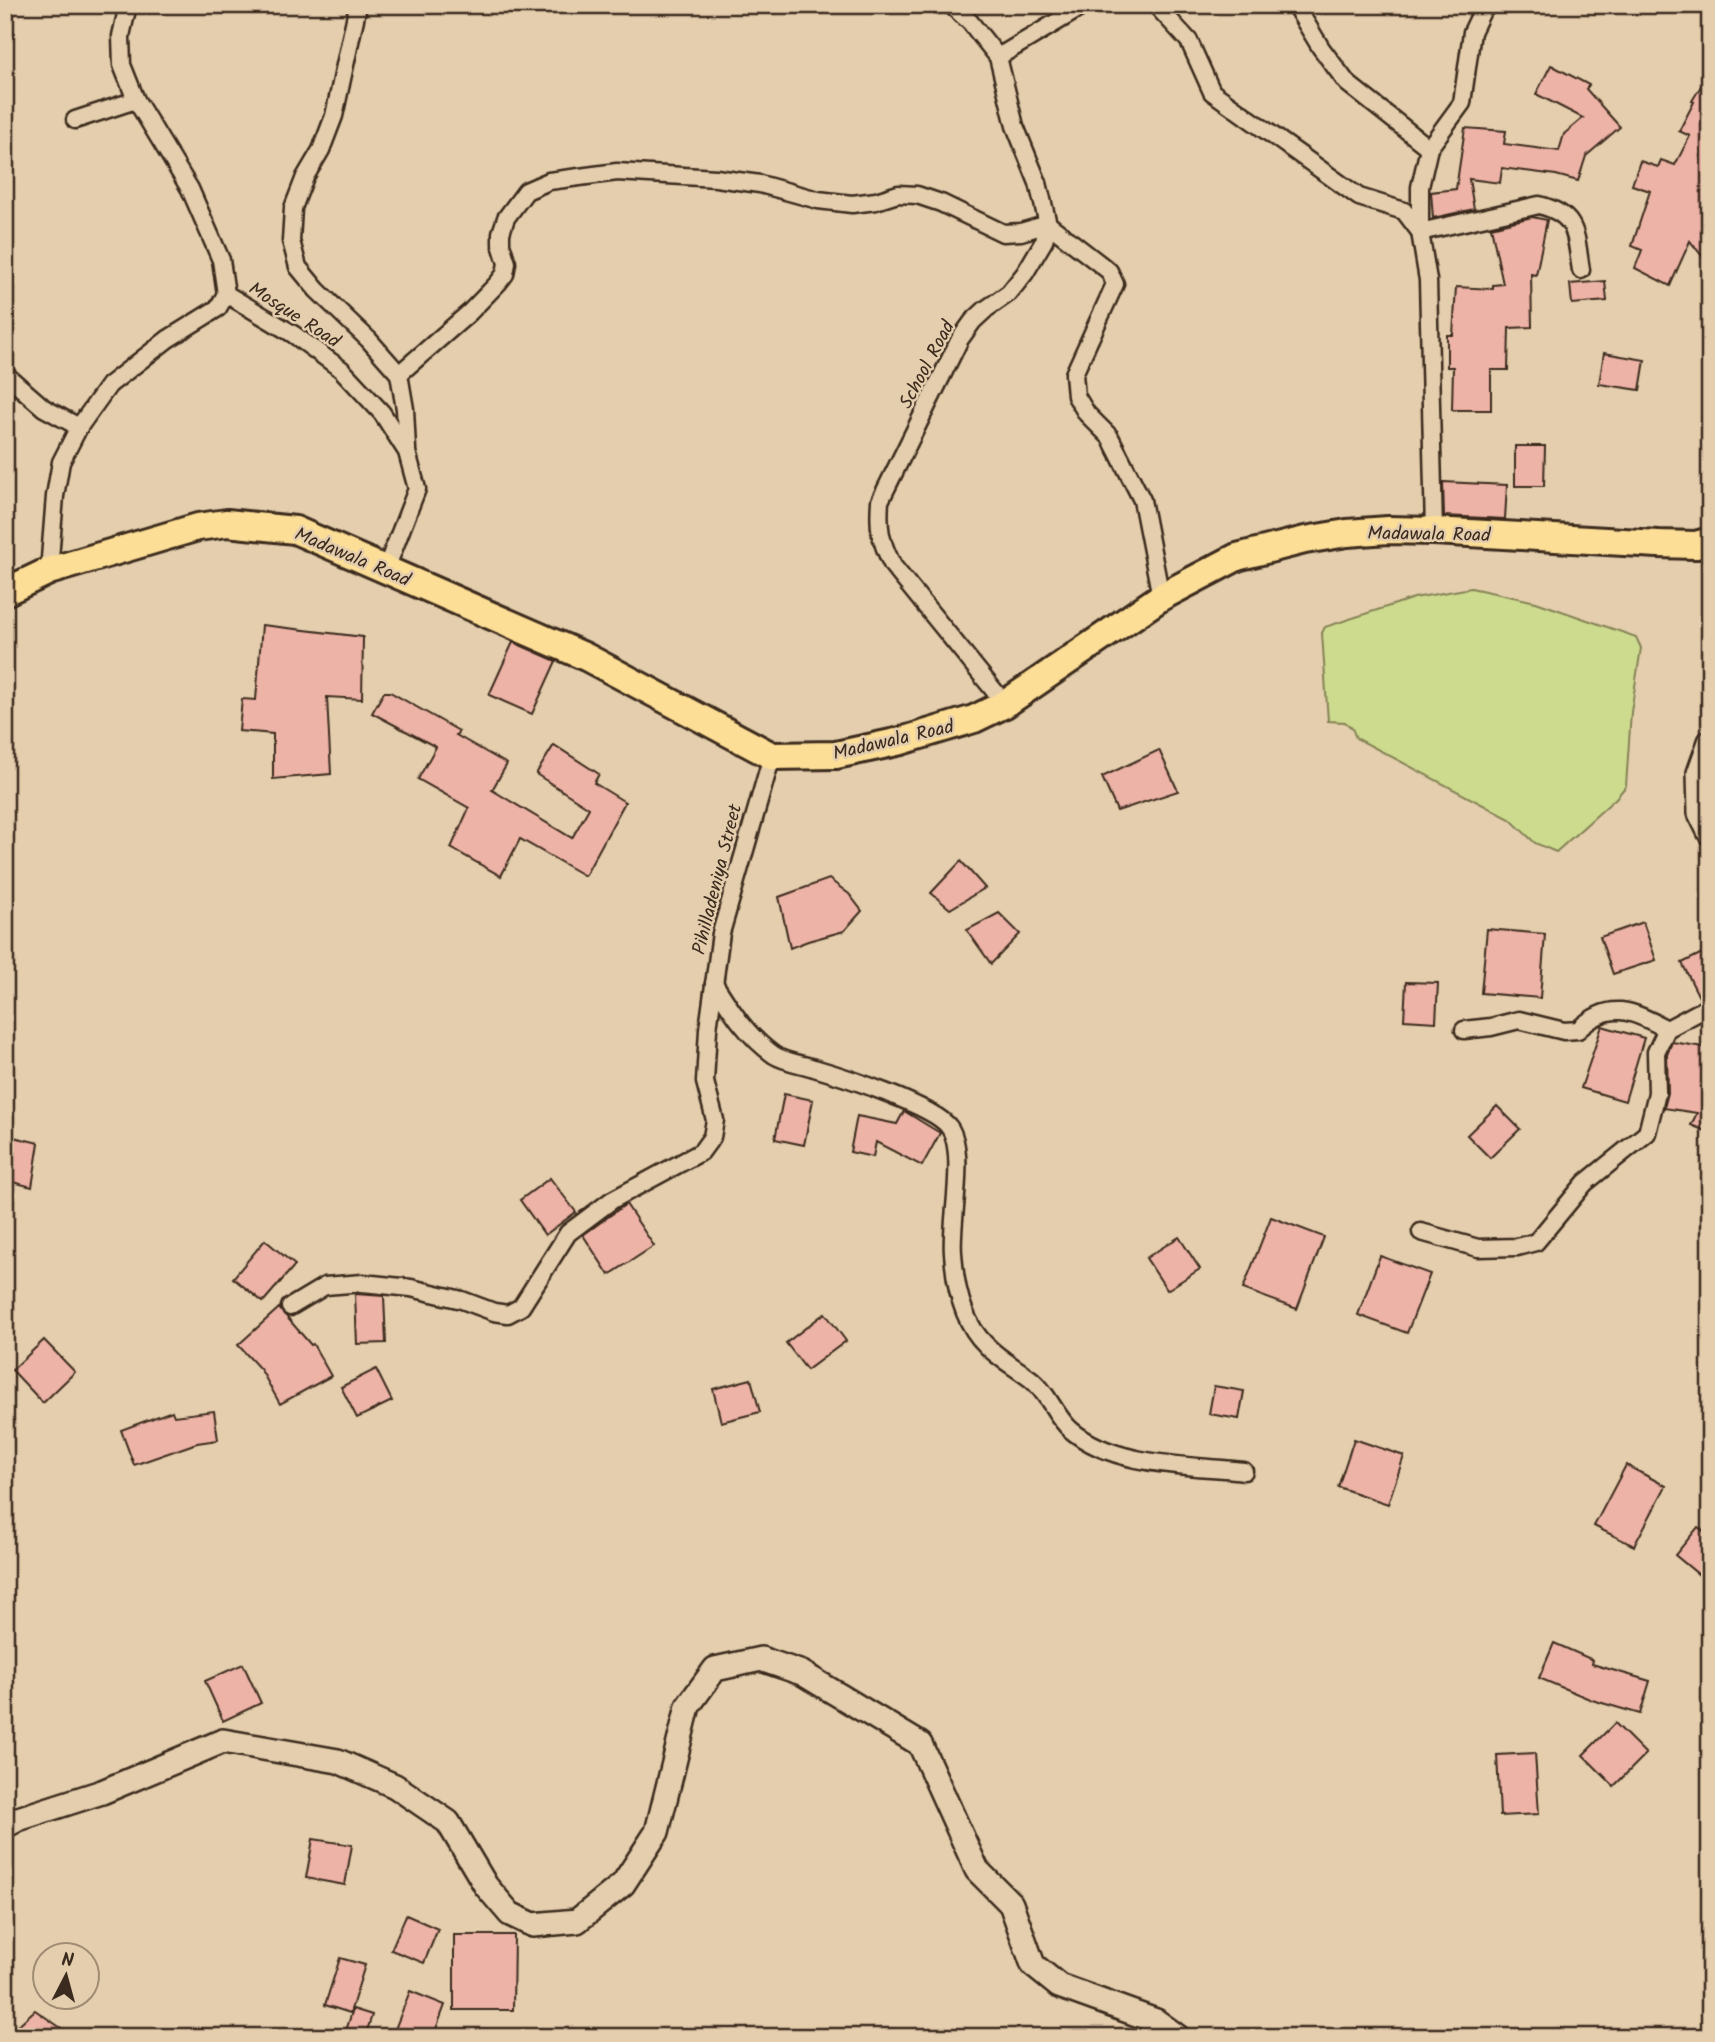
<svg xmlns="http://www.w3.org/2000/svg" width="1715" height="2042" font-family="Kalam,sans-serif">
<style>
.green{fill:#cddb8e;stroke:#848256;stroke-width:2}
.building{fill:#edb3a6;stroke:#3b2a1e;stroke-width:2}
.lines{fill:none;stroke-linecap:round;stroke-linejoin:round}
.street-casing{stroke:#3b2a1e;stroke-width:21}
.secondary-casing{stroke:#3b2a1e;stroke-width:28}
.primary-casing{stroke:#3b2a1e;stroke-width:32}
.street{stroke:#e4cead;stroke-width:16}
.secondary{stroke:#e4cead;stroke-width:23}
.primary{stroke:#fdde96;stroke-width:26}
.labels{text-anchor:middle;stroke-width:5;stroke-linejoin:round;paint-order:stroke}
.street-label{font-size:19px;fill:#3b2a1e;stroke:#e4cead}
</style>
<rect width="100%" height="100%" fill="#e4cead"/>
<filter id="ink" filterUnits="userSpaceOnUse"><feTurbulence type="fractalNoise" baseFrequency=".0143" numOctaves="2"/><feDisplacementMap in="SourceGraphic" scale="14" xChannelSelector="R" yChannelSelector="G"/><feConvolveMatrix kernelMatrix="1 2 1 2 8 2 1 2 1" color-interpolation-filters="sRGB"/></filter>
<g filter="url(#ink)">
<polygon class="green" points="1471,588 1536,602 1636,637 1641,648 1631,712 1626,786 1616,798 1556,852 1535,843 1510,819 1356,738 1352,728 1345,722 1328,721 1322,633 1325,627 1414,598"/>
<g class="building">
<polygon points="1551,65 1589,85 1586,89 1620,127 1586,156 1578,181 1556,175 1502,168 1500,183 1469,179 1474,209 1433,218 1431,192 1456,189 1465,128 1506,131 1504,144 1559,151 1564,134 1583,118 1536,94"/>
<polygon points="1710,71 1710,266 1690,241 1670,286 1635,268 1642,250 1632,246 1650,191 1632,185 1640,161 1658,167 1661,160 1675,165 1690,136 1679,131 1694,102 1692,101"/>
<polygon points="1532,217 1547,220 1536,275 1531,274 1532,327 1509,328 1508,370 1491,370 1491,410 1452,410 1453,367 1447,367 1447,335 1453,335 1456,287 1493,289 1493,285 1503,284 1491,227"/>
<polygon points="1605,281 1607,301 1572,304 1570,284"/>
<polygon points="1604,353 1645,360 1640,390 1599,384"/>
<polygon points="1515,446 1545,446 1544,486 1515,486"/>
<polygon points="1443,482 1507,485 1505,519 1444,516"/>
<polygon points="262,625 363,637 362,699 327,697 331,774 273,779 273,734 239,731 242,699 256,700"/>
<polygon points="513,642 556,661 532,714 489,695"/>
<polygon points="384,692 390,692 459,731 456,735 507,764 492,790 572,838 589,808 536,774 554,745 599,774 594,783 625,802 585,876 520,839 501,876 451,848 469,808 418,779 436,747 372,713"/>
<polygon points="1159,750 1178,791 1117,811 1102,777"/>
<polygon points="961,861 985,888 950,909 931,893"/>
<polygon points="829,879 849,894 862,911 844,931 808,941 790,948 779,897"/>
<polygon points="999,913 1020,934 991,964 967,930"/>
<polygon points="1643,922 1656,960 1613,974 1600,937"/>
<polygon points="1487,929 1545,934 1540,998 1481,993"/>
<polygon points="1710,949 1710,996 1700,999 1682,963"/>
<polygon points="1406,982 1438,983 1436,1022 1404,1020"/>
<polygon points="1602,1026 1644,1038 1625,1101 1581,1088"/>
<polygon points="1672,1042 1710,1048 1710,1133 1691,1125 1697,1113 1664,1108 1668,1093 1667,1055"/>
<polygon points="784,1094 813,1100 804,1145 775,1139"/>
<polygon points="1497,1106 1520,1129 1490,1158 1467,1135"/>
<polygon points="904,1111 940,1133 922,1166 876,1142 873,1157 850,1152 857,1116 897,1124"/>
<polygon points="5,1135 39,1143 32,1187 5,1180"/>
<polygon points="550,1178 576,1212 545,1235 520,1200"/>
<polygon points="626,1204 654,1246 609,1275 583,1235"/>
<polygon points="1271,1217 1324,1237 1297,1309 1243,1289"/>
<polygon points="1179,1237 1200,1269 1167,1290 1146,1258"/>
<polygon points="265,1240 295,1265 263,1302 233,1278"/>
<polygon points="1380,1256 1430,1274 1407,1333 1358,1315"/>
<polygon points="355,1294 384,1296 386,1343 357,1344"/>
<polygon points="279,1308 311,1345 313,1344 331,1376 280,1404 261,1370 238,1345"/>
<polygon points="825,1313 846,1341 807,1370 786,1343"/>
<polygon points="44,1340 75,1372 43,1403 12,1370"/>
<polygon points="376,1369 392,1401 357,1418 341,1387"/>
<polygon points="751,1379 760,1412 721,1422 713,1389"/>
<polygon points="1214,1386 1244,1391 1239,1419 1209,1414"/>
<polygon points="172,1411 174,1416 214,1411 218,1440 197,1443 134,1465 121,1430"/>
<polygon points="1354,1439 1404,1456 1388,1504 1338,1487"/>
<polygon points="1626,1465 1666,1486 1634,1546 1594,1526"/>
<polygon points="1698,1527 1710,1536 1710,1584 1675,1555"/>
<polygon points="1554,1643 1593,1660 1592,1664 1650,1681 1640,1714 1592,1700 1539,1678"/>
<polygon points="243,1664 261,1703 223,1721 205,1681"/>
<polygon points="1615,1723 1646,1754 1614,1786 1583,1755"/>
<polygon points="1535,1753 1539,1814 1500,1816 1497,1755"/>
<polygon points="313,1839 352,1845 345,1885 306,1878"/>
<polygon points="406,1915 438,1929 424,1963 391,1950"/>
<polygon points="454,1935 514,1935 513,2010 454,2010"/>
<polygon points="340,1958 365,1965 350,2013 325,2005"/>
<polygon points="410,1991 445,2005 433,2037 392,2037"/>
<polygon points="353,2009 372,2015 365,2037 344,2037"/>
<polygon points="35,2010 74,2037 5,2037"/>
</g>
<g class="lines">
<defs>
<g id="street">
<polyline points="128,5 121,36 122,65 136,100 190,189 221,260 226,294 293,334 341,369 382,413 407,452 417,489 386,569"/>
<polyline points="358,5 334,116 321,150 305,177 293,208 291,241 298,267 317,290 369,340 399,374 405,409 407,449"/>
<path d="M951,5l19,17 28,35 17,69 23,57 10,41 -4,17 -19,32 -16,20 -23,16 -13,12 -13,18 -80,162c-2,27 0,40 13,65l112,138"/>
<polyline points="1156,5 1189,41 1212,92 1359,197 1404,211 1420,232"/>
<polyline points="1295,5 1321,48 1347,83 1429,148"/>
<polyline points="998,57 1085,5"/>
<polyline points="75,120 136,100"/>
<path d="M1420,232l119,-27c40,10 36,30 42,65"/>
<polyline points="5,374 44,408 79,427"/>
<polyline points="399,374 469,313 498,283 505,274 507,263 501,244 501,233 506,218 526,191 549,181 617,172 716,178 760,184 818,200 852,204 876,201 898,194 917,195 941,203 1003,233 1021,232 1048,224 1109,271 1115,284 1074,374 1076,396 1087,414 1110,437 1142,500 1161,597"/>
<polyline points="1434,531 1428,280 1420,232 1420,187 1429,148 1462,103 1472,32 1482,11 1489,5"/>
<polyline points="49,571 55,496 61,462 79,427 109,385 168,339 218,308 226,294"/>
<path d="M714,983c17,27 33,53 60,72 11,7 28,9 40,13 28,8 120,38 135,59 18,25 1,94 4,126 2,32 9,69 33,92 13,14 31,23 46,35 17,14 23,36 39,50 43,37 119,35 173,41"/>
<path d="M1464,1030l27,-3 28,-7 45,11 14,-1c32,-31 54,-19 89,-1"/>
<polyline points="1421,1232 1478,1248 1517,1247 1536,1242 1585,1183 1647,1133 1657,1093 1656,1052 1667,1029 1710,1006"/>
<polyline points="290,1307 325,1286 363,1283 411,1288 462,1300 494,1312 508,1314 521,1307 568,1233 612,1200 701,1152 712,1137 715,1120 705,1082 708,1029 721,933 772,756"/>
</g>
<g id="secondary">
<polyline points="1710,742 1699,773 1700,813 1710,833"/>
<polyline points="5,1826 18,1819 102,1792 223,1741 338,1761 395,1786 448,1822 486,1886 510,1914 533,1925 577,1921 623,1884 657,1832 688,1706 715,1669 761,1659 802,1673 920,1744 977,1870 1011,1904 1033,1965 1059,1986 1156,2021 1178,2037"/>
</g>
<polyline id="primary" points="5,592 49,571 198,527 227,523 295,530 586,657 772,756 836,755 901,741 974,719 1005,704 1161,597 1237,557 1305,540 1347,533 1388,530 1434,531 1658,544 1696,545 1710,541"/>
</defs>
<use href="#street" class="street-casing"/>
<use href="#secondary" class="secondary-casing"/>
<use href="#primary" class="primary-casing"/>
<use href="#street" class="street"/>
<use href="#secondary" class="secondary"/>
<use href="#primary" class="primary"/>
</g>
</g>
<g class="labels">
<g class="street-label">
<text transform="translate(295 314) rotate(33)" y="7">Mosque Road</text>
<text transform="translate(926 364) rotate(-62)" y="7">School Road</text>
<text transform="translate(1429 533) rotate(1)" y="7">Madawala Road</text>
<text transform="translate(353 556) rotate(23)" y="7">Madawala Road</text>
<text transform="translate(893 739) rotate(-13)" y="7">Madawala Road</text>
<text transform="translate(716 879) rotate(-76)" y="7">Pihilladeniya Street</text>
</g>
</g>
<rect width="1715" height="2042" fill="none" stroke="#e4cead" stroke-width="28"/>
<rect x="14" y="14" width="1687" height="2014" fill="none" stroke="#3b2a1e" stroke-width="2.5" filter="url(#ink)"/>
<g transform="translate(66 1976) rotate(6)"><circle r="33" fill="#e4cead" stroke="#a08c74" stroke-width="2"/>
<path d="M0-5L12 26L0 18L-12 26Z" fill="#3b2a1e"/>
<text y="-10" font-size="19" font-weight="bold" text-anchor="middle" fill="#3b2a1e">N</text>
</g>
</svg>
